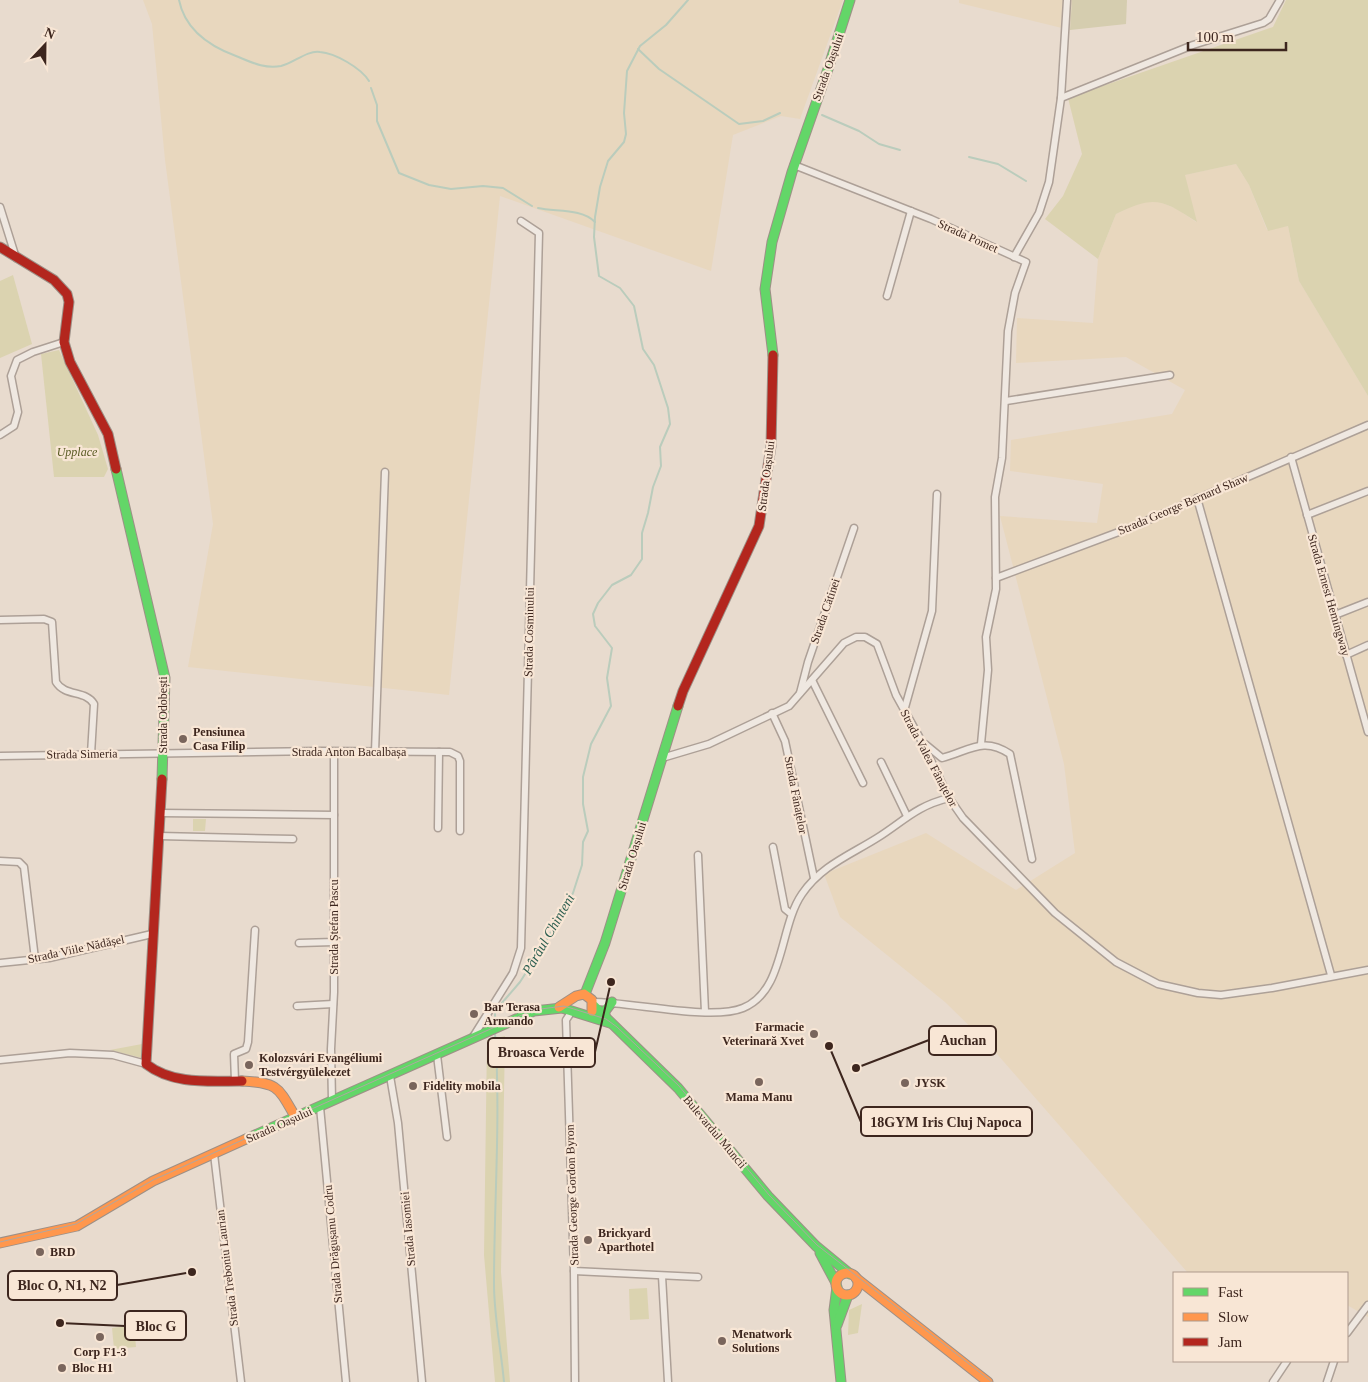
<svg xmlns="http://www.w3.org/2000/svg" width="1368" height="1382" font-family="'Times New Roman',serif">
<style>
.farmland{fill:#e8d7be}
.green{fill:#dbd3b0}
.cemetery{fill:#d5cdaf}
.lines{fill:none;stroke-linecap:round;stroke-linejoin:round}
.stream{stroke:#baccbc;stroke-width:2}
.street-casing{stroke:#ada097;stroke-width:9}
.fast-casing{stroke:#9d9087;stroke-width:11}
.slow-casing{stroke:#9d9087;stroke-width:11}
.jam-casing{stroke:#9d9087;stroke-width:11}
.street{stroke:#efe8e1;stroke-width:6}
.fast{stroke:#63d668;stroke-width:9}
.slow{stroke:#ff974d;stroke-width:9}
.jam{stroke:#b3261e;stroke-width:9}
.tram{stroke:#aea7a1;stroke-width:1}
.poi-dot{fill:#79655c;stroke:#f8e6d5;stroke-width:2}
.labels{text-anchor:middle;stroke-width:4.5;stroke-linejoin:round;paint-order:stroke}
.street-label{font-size:12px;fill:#3d261e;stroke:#f8e6d5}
.park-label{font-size:12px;font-style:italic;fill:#595b23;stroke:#f8e6d5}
.poi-label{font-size:12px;font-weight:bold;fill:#3d261e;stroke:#f8e6d5;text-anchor:start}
.water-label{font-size:14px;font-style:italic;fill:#2c5e50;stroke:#f8e6d5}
.leader{fill:none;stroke:#3d261e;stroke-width:2}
.callout-dot{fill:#3d261e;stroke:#f8e6d5;stroke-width:2}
.callout{fill:#f8e6d5;stroke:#3d261e;stroke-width:2}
.callout-label{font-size:14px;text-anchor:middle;font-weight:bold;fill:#3d261e}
</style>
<rect width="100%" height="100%" fill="#e8dbce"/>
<g class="farmland">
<polygon points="143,0 843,0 800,119 781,116 733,135 711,271 500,196 449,695 188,667 213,524 165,160 152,24"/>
<polygon points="959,0 1072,0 1070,30 959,3"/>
<polygon points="1236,164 1249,185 1267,230 1288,226 1299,281 1368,396 1368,1317 1347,1305 1347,1273 1188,1273 990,1046 945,1002 840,917 824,874 926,833 1016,890 1075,853 1064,764 1000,516 1097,523 1103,484 1010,471 1011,440 1172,414 1185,390 1126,357 1016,363 1017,318 1093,323 1098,259 1116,214 1140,202 1155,200 1177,209 1196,222 1184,175"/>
</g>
<g class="green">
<path d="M1286,0h82v396l-69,-115 -11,-55 -20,5 -19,-46 -13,-21 -51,11 12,47c-35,-23 -43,-27 -81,-8l-18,45 -53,-40 18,-23 19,-42 -14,-56 205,-71z"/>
<polygon points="13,275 32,344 0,358 0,281"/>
<polygon points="59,350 98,435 108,469 104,477 54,477 41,354"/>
<polygon points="193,819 206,819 205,831 193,831"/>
<polygon points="505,1036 501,1272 510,1382 495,1382 484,1255 487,1040"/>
<polygon points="142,1044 142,1058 110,1050"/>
<polygon points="647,1288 649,1319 630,1320 629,1289"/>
<polygon points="862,1304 858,1333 848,1335 849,1310"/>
<polygon points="134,1325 136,1347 114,1349 112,1328"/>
</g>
<polygon class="cemetery" points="1072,0 1127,0 1126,24 1070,30"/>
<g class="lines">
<g class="stream">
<path d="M179,0c6,30 30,46 57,56 15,6 28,13 45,10 13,-3 26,-16 39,-14 15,1 41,16 49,29"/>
<polyline points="638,49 659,69 739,124 763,121 780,113"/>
<polyline points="371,88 377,105 377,121 399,173 429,185 451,189 483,186 503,188 532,206"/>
<polyline points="822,115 859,131 879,144 900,150"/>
<polyline points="969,157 998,164 1026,181"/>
<path d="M538,208c17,4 44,0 57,14"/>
<polyline points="495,1025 495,1011 520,982 543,946 573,893 582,865 583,842 588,831 583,804 583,777 591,744 611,706 607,678 612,648 595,626 593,614 598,603 612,585 631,575 642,559 642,533 648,513 653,487 661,466 660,447 670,424 668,408 654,365 643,349 634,306 620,288 599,276 594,237 595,217 600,187 608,161 624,142 626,134 624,113 627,71 640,46 666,25 688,0"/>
<path d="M495,1033c6,83 -1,167 -1,251 0,33 7,65 10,98"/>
</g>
<defs>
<g id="street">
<polyline points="1061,98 1193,45 1263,23 1269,19 1280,0"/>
<polyline points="794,165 931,219 1026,262 1015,293 1008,331 1002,458 995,497 996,589 986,637 988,670 981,744"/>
<polyline points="0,207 16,258"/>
<polyline points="1014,257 1039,213 1049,182 1061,98 1067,0"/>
<polyline points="887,296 911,211"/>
<polyline points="1006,401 1170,375"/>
<polyline points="0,435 14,426 18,412 11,376 17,360 33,352 64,342"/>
<polyline points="1291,457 1368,732"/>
<polyline points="1197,498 1331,975"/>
<polyline points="1307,515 1368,491"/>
<polyline points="996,578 1132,527 1368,425"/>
<polyline points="1335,615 1368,602"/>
<path d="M0,620l44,-1 8,3 4,60c9,15 30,8 38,22l-3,50"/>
<polyline points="1346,655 1368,645"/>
<polyline points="812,680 863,783"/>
<polyline points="800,693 808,662 854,528"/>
<polyline points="904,711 932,611 937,494"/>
<polyline points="772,713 785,741 814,878"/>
<path d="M925,744l17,14c27,-7 41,-22 68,-4l22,105"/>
<polyline points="375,752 385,472"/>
<polyline points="0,756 320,751 450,752 458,756 460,761 460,831"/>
<polyline points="662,758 709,744 789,706 844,643 856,637 865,637 877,644 896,695 922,742 949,798 963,818 1055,913 1116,962 1158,984 1198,993 1221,995 1272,988 1368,970"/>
<polyline points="881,762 907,816"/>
<polyline points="160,813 334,815"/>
<polyline points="438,828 439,752"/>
<polyline points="159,836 293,839"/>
<polyline points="773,847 785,909 790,913"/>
<polyline points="698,855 705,1012"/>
<polyline points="0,861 19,862 24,867 35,959"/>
<polyline points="299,943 334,942"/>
<polyline points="0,963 49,958 152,934"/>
<path d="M593,1002c39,0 118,19 150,6 42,-17 36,-81 59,-114 19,-28 48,-39 75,-56 27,-17 39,-32 72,-40"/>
<polyline points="297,1006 333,1004"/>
<polyline points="572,1011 566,1020 574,1271 575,1382"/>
<polyline points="473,1037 513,973 521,948 539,233 521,221"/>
<polyline points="437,1055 447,1137"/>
<polyline points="0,1060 70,1053 113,1055 146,1064"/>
<polyline points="390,1076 398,1123 422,1382"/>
<polyline points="235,1081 234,1054 246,1049 248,1042 255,930"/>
<polyline points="332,1101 331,1049 334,992 334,753"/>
<polyline points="320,1107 346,1382"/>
<polyline points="214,1154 241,1382"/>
<polyline points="574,1271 698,1277"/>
<polyline points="662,1276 668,1382"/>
<polyline points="1347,1333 1368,1305"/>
<polyline points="1273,1382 1287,1361"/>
<polyline points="1327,1382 1334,1361"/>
</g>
<g id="fast">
<polyline points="773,355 765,289 772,242 792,172 828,69 850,0"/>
<polyline points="116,469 165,678 162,779"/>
<polyline points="585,994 605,943 678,706"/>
<polyline points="594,1006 678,1088 768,1196 816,1246 850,1274"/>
<polyline points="605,1017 605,1011 612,1002"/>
<polyline points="246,1139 534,1011 562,1008 610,1023"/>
<polyline points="820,1253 836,1283"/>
<polyline points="837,1287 834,1310 841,1382"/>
<polyline points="837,1325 848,1295"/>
</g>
<g id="slow">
<polyline points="559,1007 576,996 584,994 592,1000 592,1011"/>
<path d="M242,1081c37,2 36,6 54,37"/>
<polyline points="0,1243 77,1226 153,1181 246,1139"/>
<circle cx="847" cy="1284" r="11"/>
<polyline points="856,1278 988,1382"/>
</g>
<g id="jam">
<polyline points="0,247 54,280 67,294 69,302 64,342 70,362 108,434 116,469"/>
<polyline points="678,706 683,691 759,526 771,446 773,355"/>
<path d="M162,779l-16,285c27,21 63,17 96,17"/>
</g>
</defs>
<use href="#street" class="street-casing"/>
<use href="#fast" class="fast-casing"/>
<use href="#slow" class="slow-casing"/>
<use href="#jam" class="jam-casing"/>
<use href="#street" class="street"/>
<use href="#fast" class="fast"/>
<use href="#slow" class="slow"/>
<use href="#jam" class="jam"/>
<polyline class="tram" points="0,1242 76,1224 153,1180 533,1010 564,1006 606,1019 617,1027 679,1086 769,1195 817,1245 992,1382"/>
</g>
<g class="poi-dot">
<circle cx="183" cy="739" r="5"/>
<circle cx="474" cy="1014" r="5"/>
<circle cx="814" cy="1034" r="5"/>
<circle cx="249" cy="1065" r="5"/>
<circle cx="759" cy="1082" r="5"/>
<circle cx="905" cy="1083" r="5"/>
<circle cx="413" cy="1086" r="5"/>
<circle cx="588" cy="1240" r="5"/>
<circle cx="40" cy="1252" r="5"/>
<circle cx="100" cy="1337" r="5"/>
<circle cx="722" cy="1341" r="5"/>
<circle cx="62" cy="1368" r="5"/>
</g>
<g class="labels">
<g class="street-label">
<text transform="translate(828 67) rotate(-70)" y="4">Strada Oașului</text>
<text transform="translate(968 236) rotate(24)" y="4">Strada Pomet</text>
<text transform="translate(766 476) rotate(-83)" y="4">Strada Oașului</text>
<text transform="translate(1183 504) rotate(-23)" y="4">Strada George Bernard Shaw</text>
<text transform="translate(1329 595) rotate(74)" y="4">Strada Ernest Hemingway</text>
<text transform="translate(825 611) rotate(-71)" y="4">Strada Cătinei</text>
<text transform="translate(529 632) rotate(-89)" y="4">Strada Cosminului</text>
<text transform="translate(163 715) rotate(-90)" y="4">Strada Odobești</text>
<text x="349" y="756">Strada Anton Bacalbașa</text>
<text transform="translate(82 754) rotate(-1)" y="4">Strada Simeria</text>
<text transform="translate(929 758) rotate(62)" y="4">Strada Valea Fânațelor</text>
<text transform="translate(796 795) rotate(79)" y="4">Strada Fânațelor</text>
<text transform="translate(632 856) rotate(-73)" y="4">Strada Oașului</text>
<text transform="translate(334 927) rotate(-90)" y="4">Strada Ștefan Pascu</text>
<text transform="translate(76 949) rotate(-12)" y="4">Strada Viile Nădășel</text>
<text transform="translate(279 1125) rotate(-24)" y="4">Strada Oașului</text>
<text transform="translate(715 1132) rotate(50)" y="4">Bulevardul Muncii</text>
<text transform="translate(572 1195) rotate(-92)" y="4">Strada George Gordon Byron</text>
<text transform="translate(408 1229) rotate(-95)" y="4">Strada Iasomiei</text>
<text transform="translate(333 1244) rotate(-95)" y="4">Strada Drăgușanu Codru</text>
<text transform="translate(227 1268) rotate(-97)" y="4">Strada Treboniu Laurian</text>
</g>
<g class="park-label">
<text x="77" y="456">Upplace</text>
</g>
<g class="poi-label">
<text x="193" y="736">Pensiunea<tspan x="193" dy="14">Casa Filip</tspan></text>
<text x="484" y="1011">Bar Terasa<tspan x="484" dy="14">Armando</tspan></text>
<text x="804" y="1031" text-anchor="end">Farmacie<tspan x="804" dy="14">Veterinară Xvet</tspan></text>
<text x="259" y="1062">Kolozsvári Evangéliumi<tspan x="259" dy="14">Testvérgyülekezet</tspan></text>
<text x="915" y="1087">JYSK</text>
<text x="423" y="1090">Fidelity mobila</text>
<text x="759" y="1101" text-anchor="middle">Mama Manu</text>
<text x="598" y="1237">Brickyard<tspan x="598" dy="14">Aparthotel</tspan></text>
<text x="50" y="1256">BRD</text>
<text x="732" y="1338">Menatwork<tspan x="732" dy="14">Solutions</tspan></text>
<text x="100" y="1356" text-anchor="middle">Corp F1-3</text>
<text x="72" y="1372">Bloc H1</text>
</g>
<g class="water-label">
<text transform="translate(548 934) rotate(-60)" y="5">Pârâul Chinteni</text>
</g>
</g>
<path class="leader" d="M856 1068L929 1040M611 982L595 1052M829 1046L861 1122M192 1272L117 1285M60 1323L125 1326"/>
<g class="callout-dot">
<circle cx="856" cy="1068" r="5"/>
<circle cx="611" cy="982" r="5"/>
<circle cx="829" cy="1046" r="5"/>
<circle cx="192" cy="1272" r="5"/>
<circle cx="60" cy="1323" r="5"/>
</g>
<g class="callout">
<rect x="929" y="1026" width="67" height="29" rx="5"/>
<rect x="488" y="1038" width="107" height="29" rx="5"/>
<rect x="861" y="1107" width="171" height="29" rx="5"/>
<rect x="8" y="1271" width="109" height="29" rx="5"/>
<rect x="125" y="1311" width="61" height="29" rx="5"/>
</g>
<g class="callout-label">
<text x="963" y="1045">Auchan</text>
<text x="541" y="1057">Broasca Verde</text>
<text x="946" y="1127">18GYM Iris Cluj Napoca</text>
<text x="62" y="1290">Bloc O, N1, N2</text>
<text x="156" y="1331">Bloc G</text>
</g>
<rect x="1173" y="1272" width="175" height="90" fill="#f8e6d5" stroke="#ad998c"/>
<rect x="1183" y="1288" width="25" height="8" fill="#63d668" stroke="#ad998c"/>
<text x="1218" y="1297" font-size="15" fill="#3d261e">Fast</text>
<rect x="1183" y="1313" width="25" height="8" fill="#ff974d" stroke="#ad998c"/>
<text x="1218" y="1322" font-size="15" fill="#3d261e">Slow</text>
<rect x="1183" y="1338" width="25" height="8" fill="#b3261e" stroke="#ad998c"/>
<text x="1218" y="1347" font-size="15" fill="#3d261e">Jam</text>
<g transform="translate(45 45) rotate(22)" stroke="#f8e6d5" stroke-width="4" paint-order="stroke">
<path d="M0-4L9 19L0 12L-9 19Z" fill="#3d261e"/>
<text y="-8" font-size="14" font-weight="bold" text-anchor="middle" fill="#3d261e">N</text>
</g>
<path d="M1188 42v8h98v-8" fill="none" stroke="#3d261e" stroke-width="2.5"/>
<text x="1196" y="42" font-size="15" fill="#3d261e" stroke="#f8e6d5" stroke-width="4" paint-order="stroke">100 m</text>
</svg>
